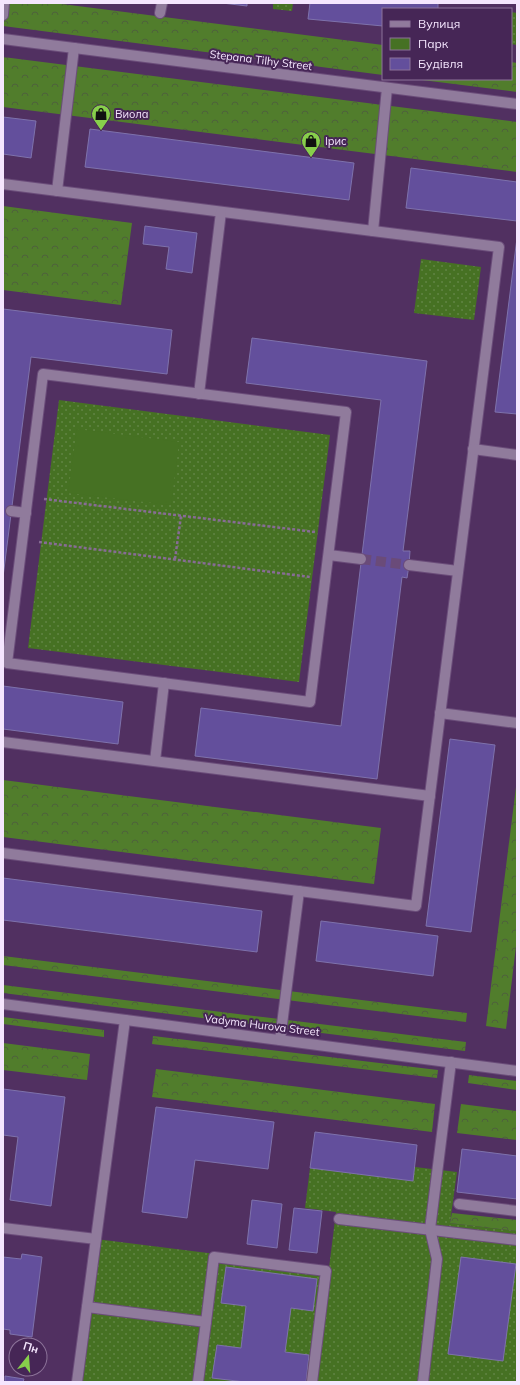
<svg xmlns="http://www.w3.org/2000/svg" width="520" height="1385" font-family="Mulish,sans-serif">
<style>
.green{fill:url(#green-dots)}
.forest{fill:url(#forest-crowns)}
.pitch{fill:#467123}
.building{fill:#634f9c;stroke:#7e72ac}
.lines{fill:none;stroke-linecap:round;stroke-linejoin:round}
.minor-tunnel{stroke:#6a4b79;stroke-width:10;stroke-dasharray:10 5;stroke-linecap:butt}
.minor-casing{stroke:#6b4d7a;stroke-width:12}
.path{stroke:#876c95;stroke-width:2.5;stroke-dasharray:3 2;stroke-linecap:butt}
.minor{stroke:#907b9c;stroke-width:10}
.labels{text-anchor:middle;stroke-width:4;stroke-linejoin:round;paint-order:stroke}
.street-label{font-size:11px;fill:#f5e6fe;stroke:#462656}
.poi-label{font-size:11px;fill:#f5e6fe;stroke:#462656;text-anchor:start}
</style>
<defs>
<pattern id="green-dots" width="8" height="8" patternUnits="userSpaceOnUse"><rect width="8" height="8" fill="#467123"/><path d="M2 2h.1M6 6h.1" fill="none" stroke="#618544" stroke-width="1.8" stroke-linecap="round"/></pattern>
<pattern id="forest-crowns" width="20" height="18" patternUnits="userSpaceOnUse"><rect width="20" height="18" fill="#517d2c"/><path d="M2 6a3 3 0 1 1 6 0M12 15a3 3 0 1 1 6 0" fill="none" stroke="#4e613c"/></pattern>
</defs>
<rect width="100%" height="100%" fill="#513061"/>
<g class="green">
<polygon points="273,3 293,3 292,11 273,9"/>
<polygon points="511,12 517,13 517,45 511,44"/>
<polygon points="421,259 481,267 474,320 414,313"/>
<polygon points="59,400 330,435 299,682 28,648"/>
<polygon points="415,1167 457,1172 450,1223 517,1231 517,1382 77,1382 96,1239 329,1268 336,1212 305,1208 310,1168 412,1181"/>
</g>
<g class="forest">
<polygon points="3,3 54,3 383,45 383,75 3,26"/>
<polygon points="3,57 517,122 517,172 3,107"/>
<polygon points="511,62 517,63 517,92 414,79 511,79"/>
<polygon points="3,206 132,223 121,305 3,290"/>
<polygon points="517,779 517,938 506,1029 486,1026"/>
<polygon points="3,780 381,828 374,884 3,837"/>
<polygon points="3,956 467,1013 466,1022 3,965"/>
<polygon points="3,985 466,1042 465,1051 3,993"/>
<polygon points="3,1017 104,1030 104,1037 3,1024"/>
<polygon points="153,1036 438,1070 437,1078 152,1044"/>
<polygon points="3,1043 90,1054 87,1080 3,1070"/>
<polygon points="156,1069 435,1104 432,1132 152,1097"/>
<polygon points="469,1075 517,1081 517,1090 468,1083"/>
<polygon points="461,1104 517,1111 517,1140 457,1133"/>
<polygon points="452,1213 517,1220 517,1231 450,1223"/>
</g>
<polygon class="pitch" points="77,429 179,442 171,505 68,493"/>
<g class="building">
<polygon points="222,3 247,3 247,6"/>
<polygon points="310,3 438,3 438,9 383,9 383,26 308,19"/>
<polygon points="3,117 36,121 31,158 3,154"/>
<polygon points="90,129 354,163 349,200 85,167"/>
<polygon points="411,168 517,182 517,221 406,208"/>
<polygon points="145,226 197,233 192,273 166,269 169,247 143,244"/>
<polygon points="517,238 517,414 495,412"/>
<polygon points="3,309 172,330 167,374 31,357 3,577"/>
<polygon points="252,338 427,361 403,551 410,551 409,565 407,578 402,577 377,779 195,756 201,708 341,726 381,400 246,383"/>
<polygon points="3,686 123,702 118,744 3,729"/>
<polygon points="450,739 495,745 471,932 426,926"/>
<polygon points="3,878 262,911 257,952 3,920"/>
<polygon points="321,921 438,936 433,976 316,961"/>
<polygon points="3,1089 65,1097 51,1206 10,1200 18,1137 3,1135"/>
<polygon points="156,1107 274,1122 268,1169 195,1160 187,1218 142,1212"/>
<polygon points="315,1132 417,1145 413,1181 310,1168"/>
<polygon points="462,1149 517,1156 517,1199 457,1192"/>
<polygon points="252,1200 282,1204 277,1248 247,1244"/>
<polygon points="294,1208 322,1211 317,1253 289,1250"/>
<polygon points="22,1254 42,1257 32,1337 10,1334 10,1330 3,1329 3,1257 21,1259"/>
<polygon points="461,1257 516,1264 503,1361 448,1354"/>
<polygon points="226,1267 317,1279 313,1311 291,1308 285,1352 309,1355 306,1382 245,1382 212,1378 217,1345 241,1348 246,1306 221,1303"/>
<polygon points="5,1376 24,1379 23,1382 5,1382"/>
</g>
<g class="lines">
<polyline class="minor-tunnel" points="361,559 409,565"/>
<defs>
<g id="minor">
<polyline points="160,13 162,3"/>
<polyline points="3,15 4,3"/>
<polyline points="3,39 517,104"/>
<polyline points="3,184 499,247 416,906 3,853"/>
<polyline points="57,191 74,48"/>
<polyline points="373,231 387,88"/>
<polygon points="43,374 346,412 310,702 7,663"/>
<polyline points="199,394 221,212"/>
<polyline points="473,449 517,455"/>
<polyline points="11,511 26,513"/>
<polyline points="329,555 361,559"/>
<polyline points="409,565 458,571"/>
<polyline points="440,713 517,723"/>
<polyline points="3,742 430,796"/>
<polyline points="155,761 164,683"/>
<polyline points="3,1004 517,1071"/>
<polyline points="280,1040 299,891"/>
<polyline points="459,1204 517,1211"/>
<polyline points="339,1219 517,1240"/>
<polyline points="3,1228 96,1239"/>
<polyline points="87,1307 206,1322 198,1382"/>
<polyline points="206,1322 214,1257 326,1271 312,1382"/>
<polyline points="77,1382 125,1020"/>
<polyline points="423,1382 437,1259 430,1229 451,1062"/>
</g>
</defs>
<use href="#minor" class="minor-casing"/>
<g class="path">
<polyline points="44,499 315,532"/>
<polyline points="39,542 310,577"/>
<polyline points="175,559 181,516"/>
</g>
<use href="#minor" class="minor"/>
</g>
<defs>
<symbol id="shop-pin" viewBox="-11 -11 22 30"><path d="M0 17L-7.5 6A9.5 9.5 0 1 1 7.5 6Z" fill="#87cf4b" stroke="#462656"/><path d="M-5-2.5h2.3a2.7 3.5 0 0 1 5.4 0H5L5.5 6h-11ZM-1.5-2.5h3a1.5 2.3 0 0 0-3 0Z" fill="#111"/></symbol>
</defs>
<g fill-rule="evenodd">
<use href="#shop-pin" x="90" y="103" width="22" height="30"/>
<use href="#shop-pin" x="300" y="130" width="22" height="30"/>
</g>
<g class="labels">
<g class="street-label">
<text transform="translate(261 60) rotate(7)" y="4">Stepana Tilhy Street</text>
<text transform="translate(262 1025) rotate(7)" y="4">Vadyma Hurova Street</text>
</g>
<g class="poi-label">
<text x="115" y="118">Виола</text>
<text x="325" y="145">Ірис</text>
</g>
</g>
<rect width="520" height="1385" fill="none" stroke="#f5e6fe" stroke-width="8"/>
<rect x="382" y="8" width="130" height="72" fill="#462656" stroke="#8c7399"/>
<rect x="390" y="21" width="20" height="6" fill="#907b9c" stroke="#8c7399"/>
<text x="418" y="28" font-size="12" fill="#f5e6fe">Вулиця</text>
<rect x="390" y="38" width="20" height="12" fill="#467123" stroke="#8c7399"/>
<text x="418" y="48" font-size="12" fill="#f5e6fe">Парк</text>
<rect x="390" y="58" width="20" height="12" fill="#634f9c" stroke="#8c7399"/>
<text x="418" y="68" font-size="12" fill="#f5e6fe">Будівля</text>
<g transform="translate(28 1357) rotate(17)"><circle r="19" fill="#462656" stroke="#8c7399"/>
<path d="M0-3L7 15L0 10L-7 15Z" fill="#87cf4b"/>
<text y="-6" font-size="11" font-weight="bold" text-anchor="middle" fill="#f5e6fe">Пн</text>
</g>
</svg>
